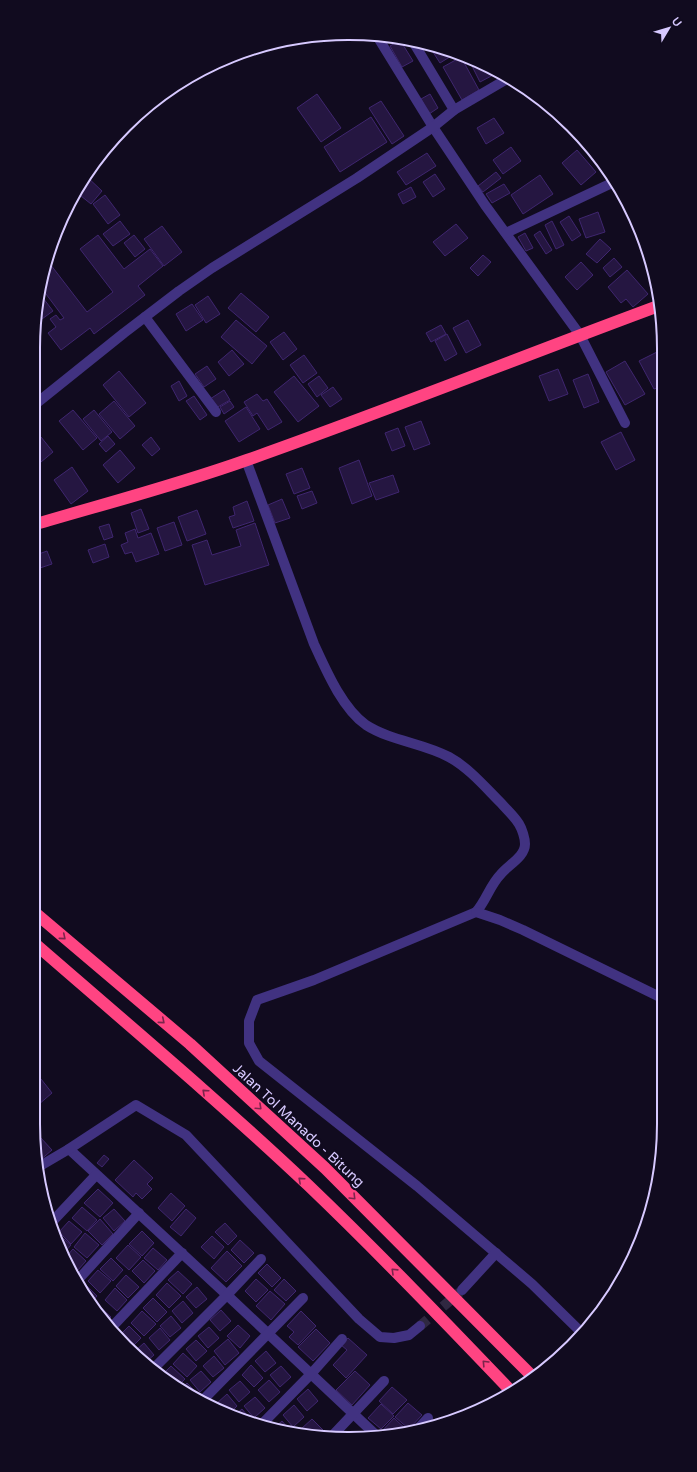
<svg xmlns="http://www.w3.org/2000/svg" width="697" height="1472" font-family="'Varela Round',sans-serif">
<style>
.building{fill:#251641;stroke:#3f266f}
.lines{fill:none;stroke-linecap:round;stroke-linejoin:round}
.minor-tunnel{stroke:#2f2841;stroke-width:10;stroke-dasharray:10 5;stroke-linecap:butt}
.minor{stroke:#413281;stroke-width:10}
.highway{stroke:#ff4482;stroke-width:12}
.oneway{stroke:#7c254c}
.labels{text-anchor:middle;stroke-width:4;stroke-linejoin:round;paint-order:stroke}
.street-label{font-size:14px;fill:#d7c9ff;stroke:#110b1f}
.rim{fill:none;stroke:#d7c9ff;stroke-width:2}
</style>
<rect width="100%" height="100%" fill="#110b1f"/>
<g class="building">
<polygon points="400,40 413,61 402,67 390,46"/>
<polygon points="440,48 456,53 440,63 433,52"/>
<polygon points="461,57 479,90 462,100 443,67"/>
<polygon points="479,63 497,73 480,82 472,66"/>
<polygon points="317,94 341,128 321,142 297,108"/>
<polygon points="430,94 438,108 429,114 421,99"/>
<polygon points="381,101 404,136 392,144 369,108"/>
<polygon points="371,117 387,142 340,172 324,147"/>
<polygon points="494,118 504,133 486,144 477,128"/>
<polygon points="511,147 521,161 503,174 493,160"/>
<polygon points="577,150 596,172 581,185 562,163"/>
<polygon points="427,153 436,166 406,185 397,172"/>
<polygon points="496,172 501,178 483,192 478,186"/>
<polygon points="435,174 445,189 433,197 423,182"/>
<polygon points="85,175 102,191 91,204 76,192"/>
<polygon points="540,175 553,194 523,214 511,195"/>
<polygon points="504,184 510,193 492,203 486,194"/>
<polygon points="411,187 416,197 403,204 398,194"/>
<polygon points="105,195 120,215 108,224 93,204"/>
<polygon points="598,212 605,232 586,238 579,219"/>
<polygon points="569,216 581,235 572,241 560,222"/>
<polygon points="120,221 130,234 113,246 103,234"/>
<polygon points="552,221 564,245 556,249 545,225"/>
<polygon points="456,224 468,238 445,256 433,242"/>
<polygon points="162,226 182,252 164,266 144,239"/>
<polygon points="540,231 552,250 546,254 534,235"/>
<polygon points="525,233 533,248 526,251 518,237"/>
<polygon points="98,235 124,269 150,249 163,266 138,286 145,295 94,334 90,328 61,350 48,333 56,327 50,319 56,315 60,320 64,318 40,286 47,260 87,312 113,292 80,249"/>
<polygon points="134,235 145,249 135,257 124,243"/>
<polygon points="600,239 611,249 597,263 586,254"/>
<polygon points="483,255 491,262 478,276 470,268"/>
<polygon points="614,258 622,267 610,277 603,268"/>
<polygon points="581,262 593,275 577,290 565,277"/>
<polygon points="627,270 648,294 633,307 626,299 621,303 608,287"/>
<polygon points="241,293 269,317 256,332 228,308"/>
<polygon points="40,294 53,311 35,324 38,295"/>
<polygon points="208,296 220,314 206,323 195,305"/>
<polygon points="192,304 203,320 186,331 176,314"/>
<polygon points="236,320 267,346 252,364 221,337"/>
<polygon points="468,320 481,345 466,353 453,328"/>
<polygon points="441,325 446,334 431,342 426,333"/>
<polygon points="284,332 297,349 283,360 270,342"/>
<polygon points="447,334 457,354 445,361 435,341"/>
<polygon points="232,350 244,364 229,376 218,362"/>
<polygon points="657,352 661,360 662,386 654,389 639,361"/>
<polygon points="304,355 317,373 303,383 290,365"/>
<polygon points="625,361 645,394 625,405 606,372"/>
<polygon points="207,366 216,379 204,387 195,374"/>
<polygon points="558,369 568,394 549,401 539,376"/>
<polygon points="119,371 146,403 129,417 103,385"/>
<polygon points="588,374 599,402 584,408 573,380"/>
<polygon points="294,376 319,406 298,422 274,392"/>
<polygon points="319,376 328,388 317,397 308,384"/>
<polygon points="179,381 187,396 179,401 171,386"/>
<polygon points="333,387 342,399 330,407 321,395"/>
<polygon points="224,390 230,400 216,408 210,399"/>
<polygon points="257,394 263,401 267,399 282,422 268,430 257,413 253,416 244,402"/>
<polygon points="194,396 207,415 200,420 186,401"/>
<polygon points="114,401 135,426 120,439 99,414"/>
<polygon points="230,401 234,407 224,414 220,407"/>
<polygon points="246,407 260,429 239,442 225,421"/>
<polygon points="73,410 97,438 83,450 59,421"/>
<polygon points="94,410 112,432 101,441 83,419"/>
<polygon points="421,421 430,444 414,450 405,427"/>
<polygon points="398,428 405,446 392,451 385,433"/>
<polygon points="621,432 635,460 616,470 601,442"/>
<polygon points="108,436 115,444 106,452 99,444"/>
<polygon points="41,437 53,452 41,462 33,452 33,443"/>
<polygon points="151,437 160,449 152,456 142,445"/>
<polygon points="120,450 135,468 118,483 103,465"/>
<polygon points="359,460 372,496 352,504 339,468"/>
<polygon points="72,467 88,491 71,504 54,480"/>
<polygon points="302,468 310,488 294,494 286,474"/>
<polygon points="393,475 399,492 376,500 369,483"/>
<polygon points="312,491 317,503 302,509 297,496"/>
<polygon points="282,499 290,518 275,523 268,505"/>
<polygon points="247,501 254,521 233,528 229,517 235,515 233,507"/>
<polygon points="141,509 149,529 138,533 131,513"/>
<polygon points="197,510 206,534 187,541 178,517"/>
<polygon points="174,522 182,545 165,551 157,528"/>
<polygon points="255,523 269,565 205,585 192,545 207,540 212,555 241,546 236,530"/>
<polygon points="109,524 113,537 104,540 99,527"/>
<polygon points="135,529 138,538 151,533 159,554 136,562 132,552 125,554 121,545 128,542 125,533"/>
<polygon points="105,544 109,557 93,563 88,550"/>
<polygon points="47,551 52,564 40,568 36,555"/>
<polygon points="41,1079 52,1093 38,1105 33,1098 33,1086"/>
<polygon points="40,1137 52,1150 39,1161 36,1141"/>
<polygon points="104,1155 109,1159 102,1167 97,1163"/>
<polygon points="134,1160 153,1178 147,1184 152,1189 142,1199 136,1193 133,1197 115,1180"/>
<polygon points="98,1189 113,1203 100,1217 84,1203"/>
<polygon points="171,1193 185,1206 172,1221 158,1208"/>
<polygon points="82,1207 97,1220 87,1231 72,1218"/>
<polygon points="114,1209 125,1221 114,1231 103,1218"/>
<polygon points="186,1209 196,1218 181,1236 170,1227"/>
<polygon points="100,1219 113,1234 102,1245 88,1231"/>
<polygon points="69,1221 82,1232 71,1244 59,1232"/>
<polygon points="225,1223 237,1236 228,1245 215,1232"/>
<polygon points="142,1231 154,1243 142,1256 129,1244"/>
<polygon points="85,1233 99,1245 87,1258 74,1247"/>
<polygon points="58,1234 71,1245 63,1254 55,1237"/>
<polygon points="212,1236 224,1247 214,1259 201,1247"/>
<polygon points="240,1240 254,1253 244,1263 231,1250"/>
<polygon points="128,1245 141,1257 129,1270 116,1258"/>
<polygon points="153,1248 167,1260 158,1270 144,1258"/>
<polygon points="73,1249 86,1261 77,1271 66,1261 65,1258"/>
<polygon points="227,1251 242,1266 226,1282 211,1268"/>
<polygon points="111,1258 123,1270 113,1281 100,1269"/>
<polygon points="143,1260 155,1271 144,1283 132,1271"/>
<polygon points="267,1264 281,1278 272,1287 258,1273"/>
<polygon points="98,1270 111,1281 100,1293 88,1281"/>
<polygon points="178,1271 192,1284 183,1294 168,1280"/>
<polygon points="126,1275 139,1287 128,1298 116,1286"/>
<polygon points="256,1279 268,1290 256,1302 245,1291"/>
<polygon points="284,1279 296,1291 286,1301 274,1290"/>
<polygon points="167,1283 181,1296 169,1308 156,1295"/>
<polygon points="85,1284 97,1296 91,1303 81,1289"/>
<polygon points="197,1287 207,1299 196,1308 186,1297"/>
<polygon points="115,1288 127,1300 117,1311 105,1300"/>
<polygon points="270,1291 285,1304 271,1320 256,1306"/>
<polygon points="153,1298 167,1312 157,1322 143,1308"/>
<polygon points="183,1301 193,1313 182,1323 172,1311"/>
<polygon points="99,1306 111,1317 105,1323 96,1310"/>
<polygon points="221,1310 231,1321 220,1331 210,1320"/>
<polygon points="142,1311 156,1324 144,1336 131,1323"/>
<polygon points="301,1311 316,1326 298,1345 289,1337 294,1332 287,1326"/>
<polygon points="171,1316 181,1328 170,1337 160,1326"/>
<polygon points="238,1325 250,1336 240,1348 227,1336"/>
<polygon points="129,1326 141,1338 132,1347 120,1335"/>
<polygon points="209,1327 219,1338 208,1348 198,1336"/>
<polygon points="160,1328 170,1340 159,1350 149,1338"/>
<polygon points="316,1329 330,1343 313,1361 298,1347"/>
<polygon points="348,1338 367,1355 346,1378 333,1365 347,1350 341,1345"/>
<polygon points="228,1339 239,1353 225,1365 214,1351"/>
<polygon points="196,1340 207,1351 196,1361 186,1349"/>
<polygon points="144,1343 154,1355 147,1361 135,1351"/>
<polygon points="266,1351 276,1363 265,1372 255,1361"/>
<polygon points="183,1353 197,1366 187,1377 173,1364"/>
<polygon points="214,1356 224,1368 213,1377 203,1366"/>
<polygon points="251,1365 263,1378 254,1387 242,1375"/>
<polygon points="171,1366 185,1379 178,1386 163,1374"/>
<polygon points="281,1366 291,1377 280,1387 270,1375"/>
<polygon points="201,1371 211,1382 200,1392 190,1380"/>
<polygon points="355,1371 370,1385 352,1405 336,1390"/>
<polygon points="269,1380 280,1392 269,1402 258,1390"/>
<polygon points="240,1381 250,1392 239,1402 229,1390"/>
<polygon points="187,1383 198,1394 194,1398 181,1389"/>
<polygon points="392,1387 407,1400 393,1414 379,1401"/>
<polygon points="308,1389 318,1401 307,1411 297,1399"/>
<polygon points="227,1394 237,1406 231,1412 218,1407 216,1404"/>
<polygon points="255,1397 265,1408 254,1418 244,1406"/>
<polygon points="408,1403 422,1415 409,1429 395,1417"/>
<polygon points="381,1404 394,1416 381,1429 368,1418"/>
<polygon points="294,1405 304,1417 293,1427 283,1415"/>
<polygon points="242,1409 250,1419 236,1414"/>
<polygon points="394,1418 409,1432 390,1436 387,1436 382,1431"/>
<polygon points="312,1419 323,1430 319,1434 306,1434 301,1429"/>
<polygon points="282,1421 292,1433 287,1433 274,1428"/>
</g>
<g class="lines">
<polyline class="minor-tunnel" points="420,1326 460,1292"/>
<g class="minor">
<polyline points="377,36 433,127 485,205 580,335 625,423"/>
<polyline points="412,40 454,110"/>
<polyline points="506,233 614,182"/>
<polyline points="145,317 216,412"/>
<polyline points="33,406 124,333 179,291 212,268 357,178 433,127 454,110 507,79"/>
<path d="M246,460l68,184c12,26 28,64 52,81 25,16 57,18 83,32 20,11 36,30 52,46 6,7 13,13 18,21 3,5 6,14 6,20 0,13 -17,21 -24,30 -11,11 -15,27 -25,38l-162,68 -57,20 -8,21v22l10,18 158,125 115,98 51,50"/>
<polyline points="476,912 500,920 523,930 664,999"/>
<polyline points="69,1149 227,1295 377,1436"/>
<polyline points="40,1166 69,1149 136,1105 186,1135 359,1319 380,1337 394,1338 409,1335 420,1326"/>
<polyline points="50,1224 96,1175"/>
<polyline points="76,1282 139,1213"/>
<polyline points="462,1290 496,1253"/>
<polyline points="110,1329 182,1253"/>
<polyline points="155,1367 227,1295 261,1259"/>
<polyline points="202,1401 303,1298"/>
<polyline points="262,1424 311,1374 342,1339"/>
<polyline points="417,1430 428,1418"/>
<polyline points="334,1434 384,1381"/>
</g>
<g class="highway">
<path d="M33,525c71,-21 144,-40 214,-65 139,-49 276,-104 414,-155"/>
<polyline points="33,911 190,1044 325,1168 532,1376"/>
<path d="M33,942c92,80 186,159 275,243 70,67 137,137 204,207"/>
</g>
</g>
<defs><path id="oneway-chevron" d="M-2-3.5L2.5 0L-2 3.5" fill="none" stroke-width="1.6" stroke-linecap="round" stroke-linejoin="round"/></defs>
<g class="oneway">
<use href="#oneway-chevron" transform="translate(63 937) rotate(40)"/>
<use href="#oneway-chevron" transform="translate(162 1021) rotate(40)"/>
<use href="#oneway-chevron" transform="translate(205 1092) rotate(-138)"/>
<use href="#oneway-chevron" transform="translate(259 1107) rotate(43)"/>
<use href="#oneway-chevron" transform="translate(301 1180) rotate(-138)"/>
<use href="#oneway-chevron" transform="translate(353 1197) rotate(45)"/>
<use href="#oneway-chevron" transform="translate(394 1271) rotate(-136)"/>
<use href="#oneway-chevron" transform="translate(485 1363) rotate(-134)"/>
</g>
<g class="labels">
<g class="street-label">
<text transform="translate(299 1125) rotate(43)" y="5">Jalan Tol Manado - Bitung</text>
</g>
</g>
<path d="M0 0H697V1472H0ZM348 40H349A308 308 0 0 1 657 348V1124A308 308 0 0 1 349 1432H348A308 308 0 0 1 40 1124V348A308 308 0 0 1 348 40Z" fill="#110b1f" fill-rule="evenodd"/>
<path class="rim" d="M348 40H349A308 308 0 0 1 657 348V1124A308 308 0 0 1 349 1432H348A308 308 0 0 1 40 1124V348A308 308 0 0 1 348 40Z"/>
<g transform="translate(669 28) rotate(52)" stroke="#110b1f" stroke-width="3" paint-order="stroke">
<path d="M0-3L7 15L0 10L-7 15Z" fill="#d7c9ff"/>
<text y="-6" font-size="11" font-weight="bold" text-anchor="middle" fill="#d7c9ff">U</text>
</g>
</svg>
